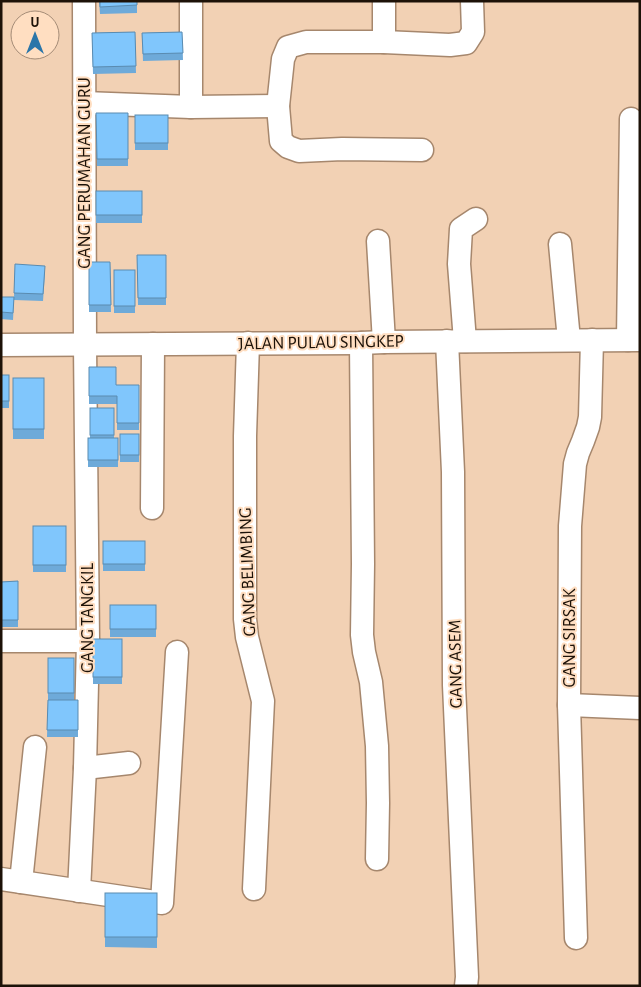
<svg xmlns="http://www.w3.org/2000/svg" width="641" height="987" font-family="'Alegreya Sans',sans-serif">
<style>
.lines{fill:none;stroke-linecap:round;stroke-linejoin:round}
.minor-casing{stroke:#a6876d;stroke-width:25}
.minor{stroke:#fff;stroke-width:22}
.wall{fill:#6eaad9}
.building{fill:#80c6fc;stroke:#5a8bb0}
.labels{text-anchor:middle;stroke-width:4;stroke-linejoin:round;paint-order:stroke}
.street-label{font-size:18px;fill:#1d1208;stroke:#ffdec1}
</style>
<rect width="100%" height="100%" fill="#f2d1b4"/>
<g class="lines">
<defs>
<g id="minor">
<polyline points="384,1 384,42"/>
<polyline points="84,103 191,107 278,106"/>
<polyline points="191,107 191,1"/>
<polyline points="422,150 342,149 299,151 288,147 281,141 278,106 283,59 288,47 306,42 384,42 450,45 466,43 473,32 472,1"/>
<polyline points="378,241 384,342"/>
<polyline points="560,244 569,340"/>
<polyline points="628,340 631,119"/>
<polyline points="447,341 453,472 454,685 467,977 466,986"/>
<polyline points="465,341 459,264 461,229 476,219"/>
<polyline points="248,343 245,436 245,619 247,637 263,701 254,889"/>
<polyline points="361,343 363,564 362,635 364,652 371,682 377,746 378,803 377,859"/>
<polyline points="1,345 361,343 384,342 640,340"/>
<polyline points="152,508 153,344"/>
<polyline points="1,641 88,641"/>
<polyline points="569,705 640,708"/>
<polyline points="85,768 129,763"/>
<polyline points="1,879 162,903 177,652"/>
<polyline points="21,882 35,747"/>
<polyline points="79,891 85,768 88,641 85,345 84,1"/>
<polyline points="576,938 569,705 570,526 575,464 578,453 583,441 588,427 590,417 592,340"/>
</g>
</defs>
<use href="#minor" class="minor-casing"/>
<use href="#minor" class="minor"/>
</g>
<g class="wall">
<polygon points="99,1 137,5 137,13 100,14"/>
<polygon points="135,32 136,73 93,74 92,33"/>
<polygon points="182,32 183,60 143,61 142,33"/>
<polygon points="96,113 128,113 128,166 97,166"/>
<rect x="135" y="115" width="33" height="35"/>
<rect x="96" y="191" width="46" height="32"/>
<polygon points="137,255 166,255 166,305 138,305"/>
<polygon points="89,262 110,262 111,312 89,312"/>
<polygon points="15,264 45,273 43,301 14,300 13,320 1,319 1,297 14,297"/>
<rect x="114" y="270" width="21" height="43"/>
<polygon points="89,367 116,385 139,385 139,430 117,430 117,404 89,404"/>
<rect x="1" y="375" width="8" height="33"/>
<rect x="13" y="378" width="31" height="61"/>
<polygon points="90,408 114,408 114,438 118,438 118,467 88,467 88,438 90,438"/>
<rect x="120" y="434" width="19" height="28"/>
<rect x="33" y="526" width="33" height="46"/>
<rect x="103" y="541" width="42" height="30"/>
<polygon points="18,581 18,627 1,627 1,582"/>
<rect x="110" y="605" width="46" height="32"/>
<rect x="93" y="639" width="29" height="45"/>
<rect x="48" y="658" width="26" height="42"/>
<polygon points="48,700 78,700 78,737 47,737"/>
<polygon points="105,893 157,893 157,948 105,947"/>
</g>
<g class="building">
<polygon points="100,1 137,1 137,5 100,7"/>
<polygon points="135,32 136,66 93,67 92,33"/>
<polygon points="182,32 183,53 143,54 142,33"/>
<polygon points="96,113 128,113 128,159 97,159"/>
<rect x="135" y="115" width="33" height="28"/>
<rect x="96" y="191" width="46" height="24"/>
<polygon points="137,255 166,255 166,298 138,298"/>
<polygon points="89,262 110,262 111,305 89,305"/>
<polygon points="15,264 45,266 43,294 14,293"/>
<rect x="114" y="270" width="21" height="36"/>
<polygon points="1,297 14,297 13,313 1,312"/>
<polygon points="89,367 116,367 116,385 139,385 139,423 117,423 117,396 89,396"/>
<rect x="1" y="375" width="8" height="26"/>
<rect x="13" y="378" width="31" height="51"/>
<rect x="90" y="408" width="24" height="27"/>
<rect x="120" y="434" width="19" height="21"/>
<rect x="88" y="438" width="30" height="22"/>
<rect x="33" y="526" width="33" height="39"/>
<rect x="103" y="541" width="42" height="23"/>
<polygon points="18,581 18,620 1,620 1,582"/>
<rect x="110" y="605" width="46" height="24"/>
<rect x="93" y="639" width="29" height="38"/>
<rect x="48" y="658" width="26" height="35"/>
<polygon points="48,700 78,700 78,730 47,730"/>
<rect x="105" y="893" width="52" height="44"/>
</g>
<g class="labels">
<g class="street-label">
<text transform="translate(84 173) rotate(-90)" y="6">GANG PERUMAHAN GURU</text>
<text transform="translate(321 342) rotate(-1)" y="6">JALAN PULAU SINGKEP</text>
<text transform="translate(247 572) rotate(-92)" y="6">GANG BELIMBING</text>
<text transform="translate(87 618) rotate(-90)" y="6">GANG TANGKIL</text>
<text transform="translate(569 638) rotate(-90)" y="6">GANG SIRSAK</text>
<text transform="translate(455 664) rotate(-91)" y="6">GANG ASEM</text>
</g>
</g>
<rect width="641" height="987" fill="none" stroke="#1d1208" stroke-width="5"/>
<g transform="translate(35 35)"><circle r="24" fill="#ffdec1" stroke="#a58c77"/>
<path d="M0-4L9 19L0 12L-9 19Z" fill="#2b76a9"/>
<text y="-8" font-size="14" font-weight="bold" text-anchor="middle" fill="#1d1208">U</text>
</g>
</svg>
